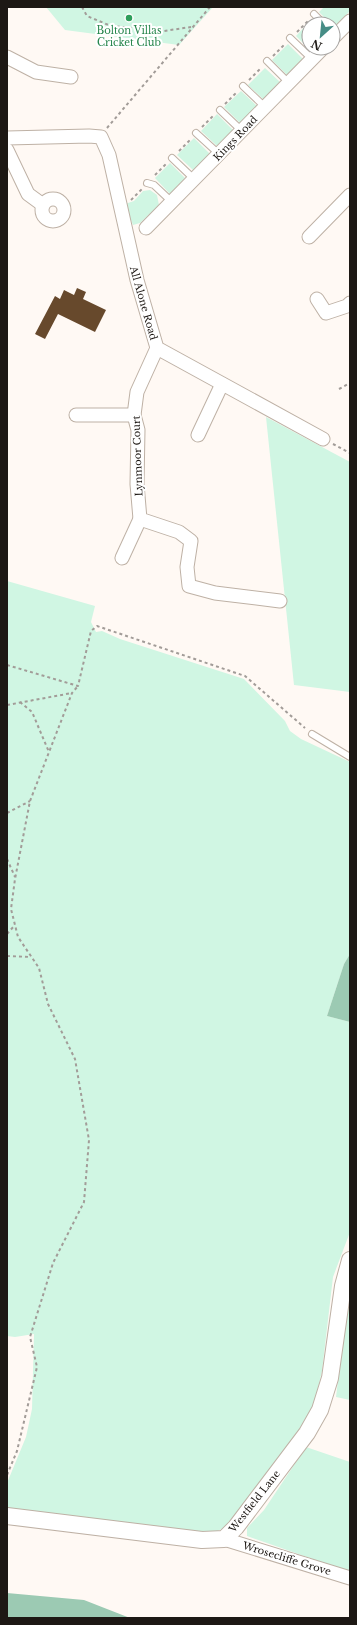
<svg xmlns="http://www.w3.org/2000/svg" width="357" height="1625" font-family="'Libre Baskerville',serif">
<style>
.green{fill:#d0f6e3}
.forest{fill:#9ccab3}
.building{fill:#67492c}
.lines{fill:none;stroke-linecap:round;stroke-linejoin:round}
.service-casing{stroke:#beb1a5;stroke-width:8}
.minor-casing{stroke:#beb1a5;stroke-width:15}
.tertiary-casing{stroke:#beb1a5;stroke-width:18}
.path{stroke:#a29c98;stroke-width:2;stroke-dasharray:3 3;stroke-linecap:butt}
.service{stroke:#fff;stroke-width:6}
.minor{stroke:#fff;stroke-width:13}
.tertiary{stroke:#fff;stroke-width:16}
.leisure-dot{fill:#2e9e5b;stroke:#fff;stroke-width:1.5}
.labels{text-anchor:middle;stroke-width:4;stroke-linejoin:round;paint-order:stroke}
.leisure-label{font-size:10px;fill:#27864d;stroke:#fff}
.street-label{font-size:10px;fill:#1d1814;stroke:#fff}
</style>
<rect width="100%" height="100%" fill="#fff9f4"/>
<g class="green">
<polygon points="46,7 213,7 179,45 65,30"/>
<polygon points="324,7 349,7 350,11 334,27 333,24 331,24 319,12"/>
<polygon points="312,19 317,24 309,24 309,48 314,48 311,51 296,36"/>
<polygon points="288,44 303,59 287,75 272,60"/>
<polygon points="265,68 280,82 263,99 248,85"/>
<polygon points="241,91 257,106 240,123 224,107"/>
<polygon points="217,114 233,130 217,146 201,131"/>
<polygon points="194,138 210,154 193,170 177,155"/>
<polygon points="170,163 185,178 170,194 155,178"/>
<polygon points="150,190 157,195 159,205 140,223 133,225 125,204 134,201 143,191"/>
<polygon points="266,417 350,462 350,692 294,685"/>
<polygon points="7,581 95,606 91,622 96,632 102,631 120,639 244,679 285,721 290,731 301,739 350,762 350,954 344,964 327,1016 350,1022 350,1232 333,1277 322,1371 315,1401 301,1430 229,1525 214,1533 7,1509 7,1483 26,1437 32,1409 34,1334 15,1337 7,1336"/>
<polygon points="350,1280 350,1400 336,1397"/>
<polygon points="306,1447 350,1462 350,1572 247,1536 247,1528 264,1510"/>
</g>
<g class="forest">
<polygon points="350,954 350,1022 327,1016 344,964"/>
<polygon points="7,1593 84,1600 130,1618 7,1618"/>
</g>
<polygon class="building" points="77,288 86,292 83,299 106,310 95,332 58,314 45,339 35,334 55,296 60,299 64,290 74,295"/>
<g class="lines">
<defs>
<g id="service">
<polyline points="314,14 324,24"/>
<polyline points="290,38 312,59"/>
<polyline points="267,61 289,83"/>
<polyline points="243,86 265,107"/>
<polyline points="220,110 242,131"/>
<polyline points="196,133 219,154"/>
<polyline points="172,158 194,179"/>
<polyline points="147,183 154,185 172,202"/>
<polyline points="312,734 350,757"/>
</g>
<g id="minor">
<polyline points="333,38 350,21"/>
<polyline points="7,57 36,72 71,77"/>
<polyline points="7,138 89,136 101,137 109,155 137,280 157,348 323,439"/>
<polyline points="7,150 28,194 43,205"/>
<circle cx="53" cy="210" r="11"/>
<polyline points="146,228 323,48"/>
<polyline points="309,237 350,195"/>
<polyline points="317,299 326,313 347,306 350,303"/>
<polyline points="157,348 137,392 134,415 138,430 137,484 140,519 179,532 191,541 187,567 189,586 215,593 280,601"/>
<polyline points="76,415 134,415"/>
<polyline points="198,435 222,384"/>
<polyline points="122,558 140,519"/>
<polyline points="224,1539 350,1578"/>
</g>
<polyline id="tertiary" points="7,1516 202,1540 224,1539 236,1527 307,1433 320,1410 330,1378 343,1286 350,1260"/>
</defs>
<use href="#service" class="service-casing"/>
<use href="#minor" class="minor-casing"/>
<use href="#tertiary" class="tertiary-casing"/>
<g class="path">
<polyline points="82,7 87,16 111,26 164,31 191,27"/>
<polyline points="297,32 308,21"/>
<polyline points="273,56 284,45"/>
<polyline points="249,80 261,68"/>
<polyline points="225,104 237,92"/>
<polyline points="202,127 213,116"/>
<polyline points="107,128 210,7"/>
<polyline points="179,151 191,139"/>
<polyline points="155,175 166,164"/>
<polyline points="131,200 142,189"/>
<polyline points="339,389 350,383"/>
<polyline points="333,444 350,453"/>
<polyline points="7,665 78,686 91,631 97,626 245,676 305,728"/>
<polyline points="20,702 32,712 49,752"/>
<polyline points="7,705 72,693"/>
<polyline points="7,813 30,801"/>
<polyline points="7,859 15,877"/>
<polyline points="7,934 15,925"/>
<polyline points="7,956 31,957"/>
<polyline points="7,1475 17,1451 37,1367 30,1337 53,1263 84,1202 89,1140 75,1059 48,1004 39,968 18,937 11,909 15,879 30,801 72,693 78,686"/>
</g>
<use href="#service" class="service"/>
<use href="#minor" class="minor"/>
<use href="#tertiary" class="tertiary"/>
</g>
<circle class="leisure-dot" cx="129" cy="18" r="4"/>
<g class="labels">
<g class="leisure-label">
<text x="129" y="34">Bolton Villas<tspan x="129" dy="12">Cricket Club</tspan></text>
</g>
<g class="street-label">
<text transform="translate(235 138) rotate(-46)" y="4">Kings Road</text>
<text transform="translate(144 303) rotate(74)" y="4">All Alone Road</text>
<text transform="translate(137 456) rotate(-92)" y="4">Lynmoor Court</text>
<text transform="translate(254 1501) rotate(-52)" y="4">Westfield Lane</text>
<text transform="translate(287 1558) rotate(17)" y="4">Wrosecliffe Grove</text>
</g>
</g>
<rect width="357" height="1625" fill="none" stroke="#1d1814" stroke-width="16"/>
<g transform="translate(321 36) rotate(207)"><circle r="19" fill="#ffffff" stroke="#a5a3a1"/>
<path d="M0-3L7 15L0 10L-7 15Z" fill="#468d86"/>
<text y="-6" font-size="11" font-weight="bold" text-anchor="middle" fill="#1d1814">N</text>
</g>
</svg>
